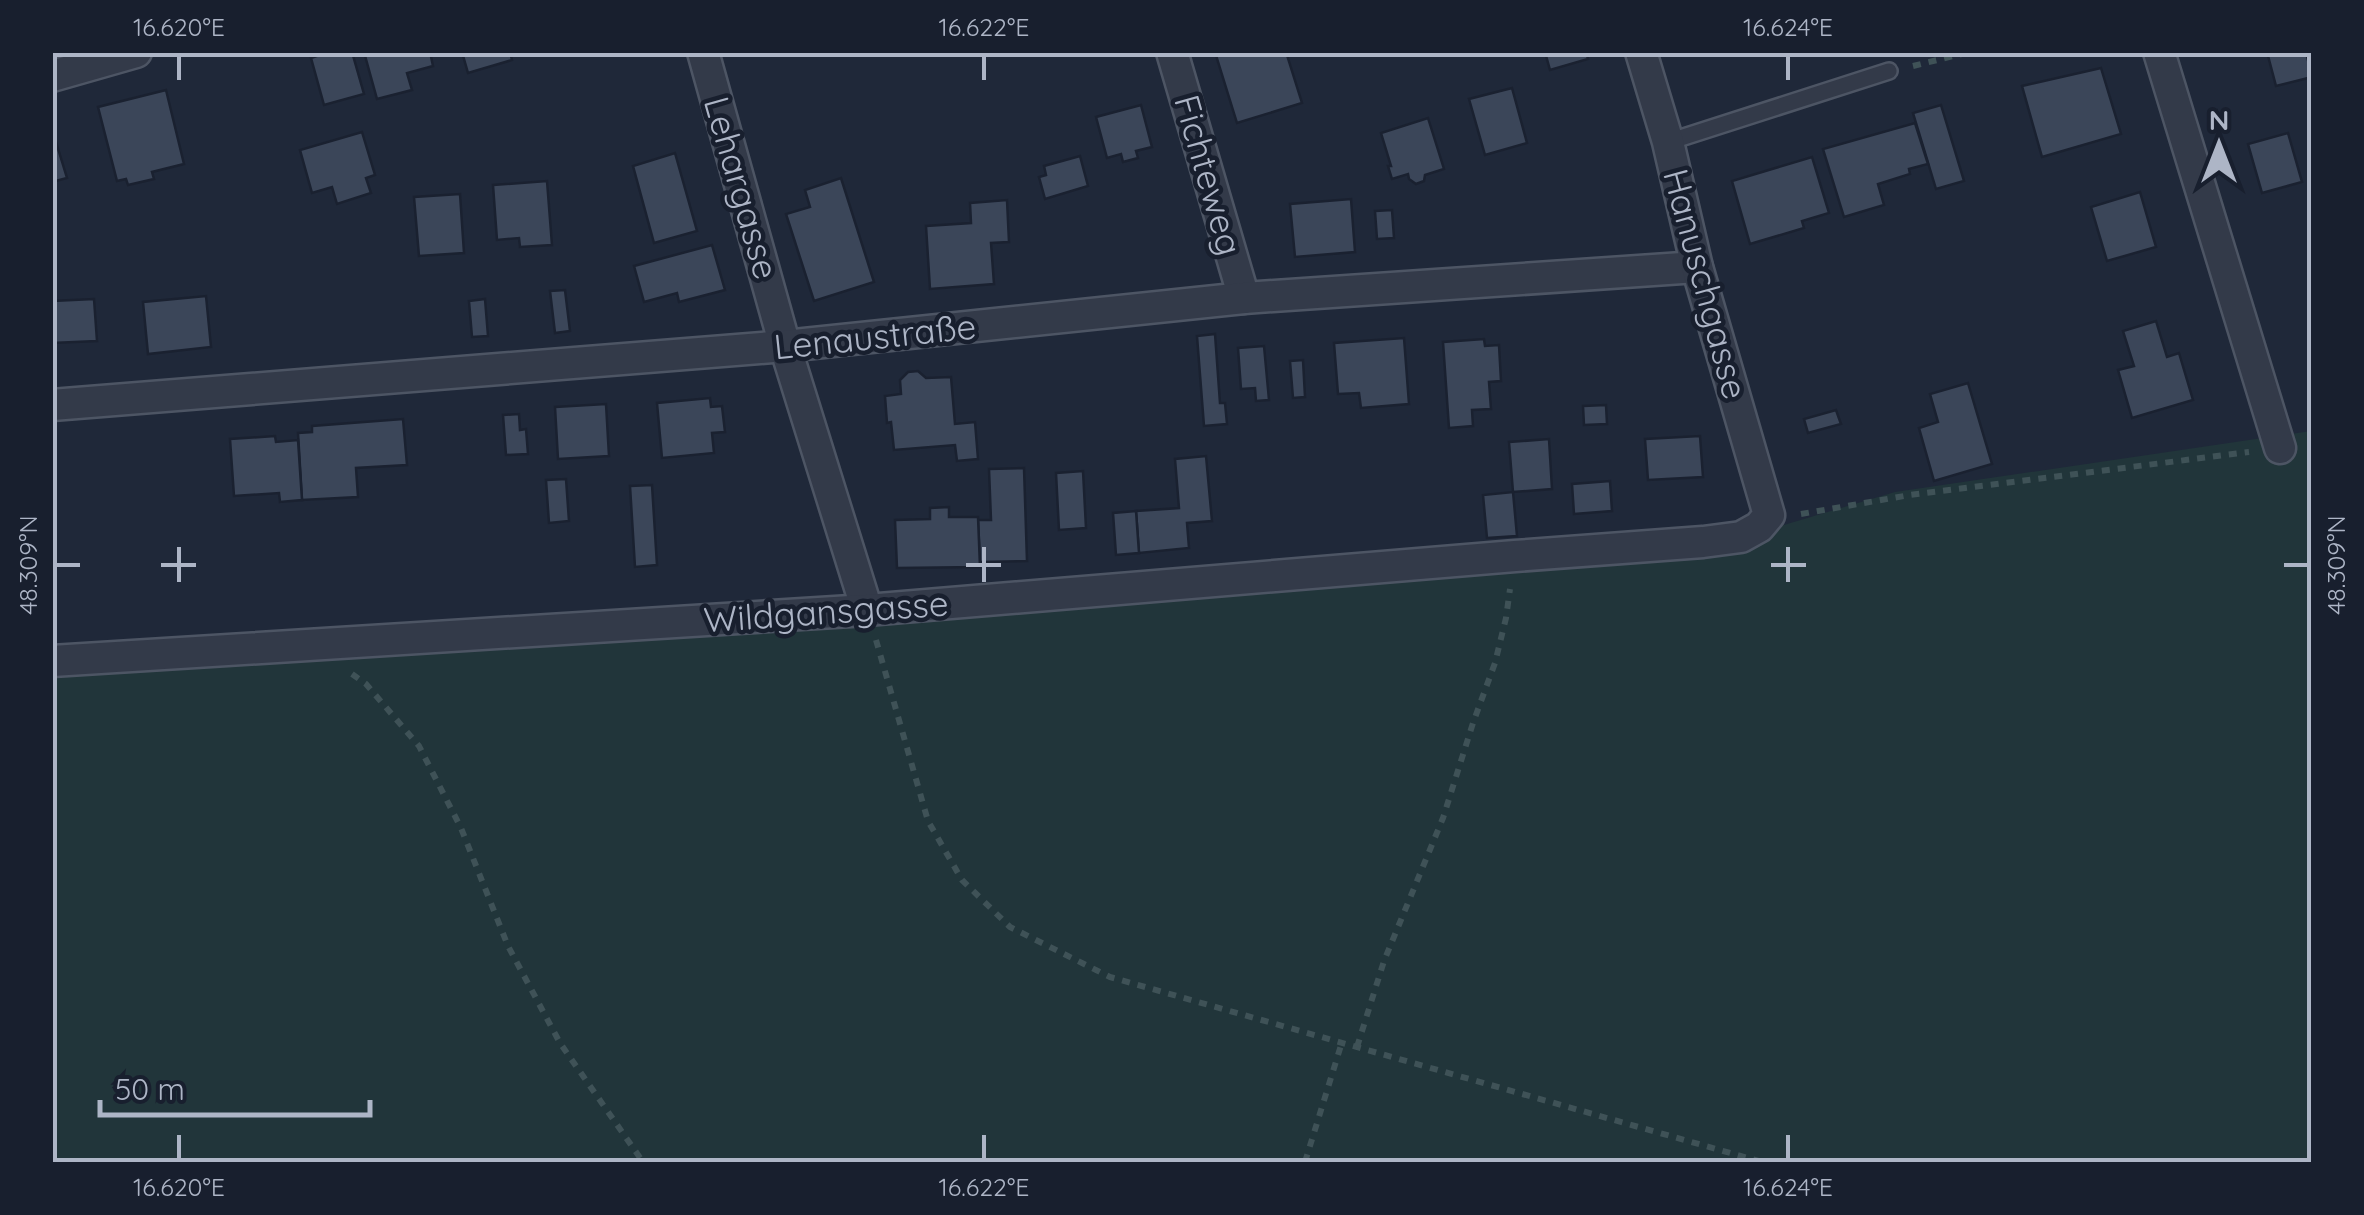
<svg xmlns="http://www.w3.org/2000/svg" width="2364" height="1215" font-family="Quicksand,sans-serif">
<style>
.green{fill:#21353a}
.building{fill:#3b4659;stroke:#1a2130;stroke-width:2.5}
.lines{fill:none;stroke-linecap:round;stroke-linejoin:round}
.service-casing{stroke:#4d5564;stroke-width:20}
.minor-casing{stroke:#4d5564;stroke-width:35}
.path{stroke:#3f5257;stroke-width:6;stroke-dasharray:8 8;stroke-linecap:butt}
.service{stroke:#333a49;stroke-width:15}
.minor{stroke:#333a49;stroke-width:30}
.ticks{fill:none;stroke:#adb5c6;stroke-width:4}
.labels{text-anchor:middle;stroke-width:9;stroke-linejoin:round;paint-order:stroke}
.street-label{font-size:35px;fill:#adb5c6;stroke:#181f2e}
.neatline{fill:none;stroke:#adb5c6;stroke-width:4}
.ticks-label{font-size:25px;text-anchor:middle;fill:#adb5c6}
</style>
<rect width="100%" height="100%" fill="#1f2839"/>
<polygon class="green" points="2311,431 2311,1162 53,1162 53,652 1770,529 1895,492"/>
<g class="building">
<polygon points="328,52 352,52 364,94 324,105 311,58"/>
<polygon points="364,52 430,52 433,66 407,73 412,90 377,99"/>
<polygon points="462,52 510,52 512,60 468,73"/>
<polygon points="1215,52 1286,52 1302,103 1237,123"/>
<polygon points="1545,52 1586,52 1588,59 1550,70"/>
<polygon points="2267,52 2306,52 2312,77 2276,86"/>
<polygon points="2101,68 2121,134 2042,157 2022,86"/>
<polygon points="1512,88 1527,143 1485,155 1469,99"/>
<polygon points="166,90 184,164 152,172 154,179 128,185 126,179 117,181 98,107"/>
<polygon points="1141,105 1152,147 1136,151 1138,158 1123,162 1121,154 1107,158 1096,117"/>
<polygon points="1941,105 1964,181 1936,189 1913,113"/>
<polygon points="1428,118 1444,169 1425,175 1424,181 1416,184 1409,179 1408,174 1392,179 1388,166 1391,166 1381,133"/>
<polygon points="1915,123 1928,164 1909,169 1910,174 1878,184 1884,205 1844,217 1823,149"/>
<polygon points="52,129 67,178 52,182"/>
<polygon points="362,132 375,175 366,178 371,193 337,204 332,187 312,193 300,150"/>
<polygon points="2288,133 2302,182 2262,193 2248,144"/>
<polygon points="675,153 697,231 654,243 633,166"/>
<polygon points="1080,156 1088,186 1045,199 1039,177 1046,175 1044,166"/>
<polygon points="1812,157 1829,213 1802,221 1804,228 1750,244 1732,181"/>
<polygon points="841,178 874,282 814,301 786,214 810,207 805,190"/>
<polygon points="547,181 552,245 520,247 519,238 497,240 493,185"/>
<polygon points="2140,192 2156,247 2107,261 2091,207"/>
<polygon points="460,194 464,253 419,256 414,197"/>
<polygon points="1351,199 1355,252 1295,257 1290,204"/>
<polygon points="1007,200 1009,242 991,243 994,284 930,289 926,226 971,223 970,203"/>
<polygon points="1392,210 1394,238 1377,239 1375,211"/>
<polygon points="712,245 725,290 679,302 677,293 644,302 634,266"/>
<polygon points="565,290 570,331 555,333 550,291"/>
<polygon points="206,296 211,347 148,354 143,302"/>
<polygon points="94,299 97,341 52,343 52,301"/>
<polygon points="485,299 488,336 472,337 469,301"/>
<polygon points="2156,321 2167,357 2179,353 2193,400 2132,418 2118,370 2134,366 2123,331"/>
<polygon points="1215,334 1220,403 1225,403 1227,424 1204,426 1197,336"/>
<polygon points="1404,338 1409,404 1361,408 1359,393 1338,394 1334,343"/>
<polygon points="1484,339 1485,346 1499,345 1501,381 1489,382 1491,409 1472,410 1473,426 1449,428 1443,342"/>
<polygon points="1264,346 1269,400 1256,401 1255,388 1241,389 1238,348"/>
<polygon points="1303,360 1305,397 1293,398 1290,361"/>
<polygon points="918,371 926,378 951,377 955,424 975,422 978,459 957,461 955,445 894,450 891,422 887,423 885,396 901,394 900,380 908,372"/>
<polygon points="1968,383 1992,464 1934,481 1919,428 1938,422 1930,394"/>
<polygon points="710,398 711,407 722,406 725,432 712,433 714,453 662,458 657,403"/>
<polygon points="606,404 609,456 558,459 555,407"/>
<polygon points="1606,405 1607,424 1584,425 1583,406"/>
<polygon points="1836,410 1841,424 1808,433 1804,419"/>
<polygon points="519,414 520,430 526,429 528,454 506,455 503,415"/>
<polygon points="403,419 407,465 356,468 358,497 302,500 298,433 312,432 312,426"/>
<polygon points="275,436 276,442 298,440 302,500 280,502 279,493 234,496 230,439"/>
<polygon points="1700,436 1703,477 1648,480 1645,439"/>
<polygon points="1549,439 1552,489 1513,492 1509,442"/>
<polygon points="1206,456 1212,521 1187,523 1189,548 1139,553 1136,511 1179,508 1175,459"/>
<polygon points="1024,468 1027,561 980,562 978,520 991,520 989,469"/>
<polygon points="1083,471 1086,528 1059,530 1056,473"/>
<polygon points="566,479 569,521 549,523 546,480"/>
<polygon points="1610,481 1612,511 1574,514 1572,484"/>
<polygon points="652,485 657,565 635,567 630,486"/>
<polygon points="1513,492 1517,536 1487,538 1483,495"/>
<polygon points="949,507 949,517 978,517 980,567 897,568 895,520 930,519 930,508"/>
<polygon points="1136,511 1139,553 1116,555 1113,513"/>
</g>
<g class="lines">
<defs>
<polyline id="service" points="1668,142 1889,71"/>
<g id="minor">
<polyline points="703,52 785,346 867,610"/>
<polyline points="1172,52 1244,298"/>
<polyline points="2159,52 2280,448"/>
<polyline points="52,76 136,52"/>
<polyline points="52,405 785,346 1244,298 1697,267"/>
<polyline points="52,661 867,610 1515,556 1703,542 1741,537 1759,527 1769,515 1697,267 1668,142 1641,52"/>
</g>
</defs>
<use href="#service" class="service-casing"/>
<use href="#minor" class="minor-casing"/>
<g class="path">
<polyline points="1913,66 1970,52"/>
<polyline points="1801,514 1910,495 2249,452"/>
<polyline points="876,640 928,821 962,880 1010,927 1110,977 1762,1162"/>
<polyline points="352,674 366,684 419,746 461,828 508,946 560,1043 643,1162"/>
<polyline points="1357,1047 1384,961 1443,818 1473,723 1495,663 1506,618 1510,589"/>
<polyline points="1305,1162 1342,1042"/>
</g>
<use href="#service" class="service"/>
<use href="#minor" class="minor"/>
</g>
<path class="ticks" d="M179,55v25M984,55v25M1788,55v25M179,547v35M984,547v35M1788,547v35M55,565h25M161,565h35M966,565h35M1771,565h35M2284,565h25M179,1135v25M984,1135v25M1788,1135v25"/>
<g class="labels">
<g class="street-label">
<text transform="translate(1208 175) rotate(74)" y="12">Fichteweg</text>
<text transform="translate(741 188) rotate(74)" y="12">Lehargasse</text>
<text transform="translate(1705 284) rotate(75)" y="12">Hanuschgasse</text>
<text transform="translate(875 337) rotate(-6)" y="12">Lenaustraße</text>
<text transform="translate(826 612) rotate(-4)" y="12">Wildgansgasse</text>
</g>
</g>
<rect width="2364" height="1215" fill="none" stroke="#181f2e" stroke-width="110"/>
<g transform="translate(2219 145)" stroke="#181f2e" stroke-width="8" paint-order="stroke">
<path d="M0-8L18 38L0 25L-18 38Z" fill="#adb5c6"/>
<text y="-15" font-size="28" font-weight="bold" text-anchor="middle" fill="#adb5c6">N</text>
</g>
<path d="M100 1100v15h270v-15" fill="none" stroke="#adb5c6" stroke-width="5"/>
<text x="115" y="1100" font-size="30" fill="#adb5c6" stroke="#181f2e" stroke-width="8" paint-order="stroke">50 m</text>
<rect x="55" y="55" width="2254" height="1105" class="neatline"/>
<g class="ticks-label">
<text x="179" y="36">16.620°E</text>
<text x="984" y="36">16.622°E</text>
<text x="1788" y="36">16.624°E</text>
<text transform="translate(28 565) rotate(-90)" y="9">48.309°N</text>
<text transform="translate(2336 565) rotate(-90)" y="9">48.309°N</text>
<text x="179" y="1196">16.620°E</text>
<text x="984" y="1196">16.622°E</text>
<text x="1788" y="1196">16.624°E</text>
</g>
</svg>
